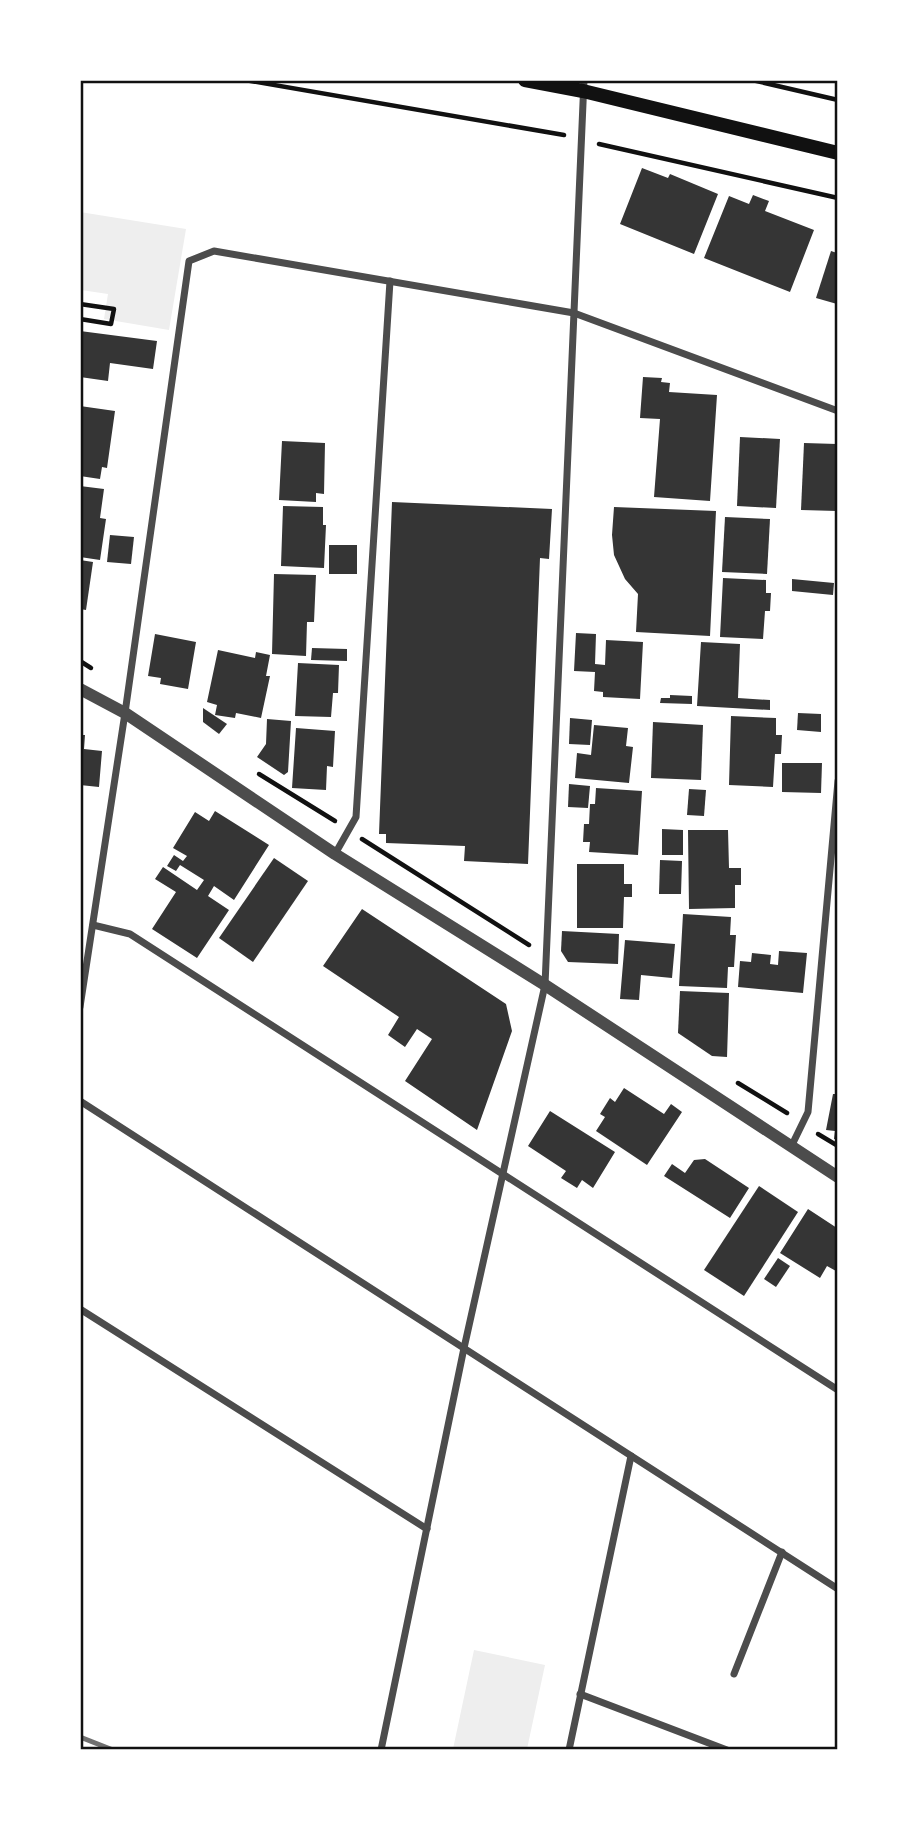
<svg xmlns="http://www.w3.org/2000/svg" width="918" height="1830" font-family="'Fira Sans Condensed',sans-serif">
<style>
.green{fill:#eee}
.building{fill:#353535}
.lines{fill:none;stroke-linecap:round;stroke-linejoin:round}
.path{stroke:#111;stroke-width:4.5}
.minor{stroke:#4c4c4c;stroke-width:7}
.tertiary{stroke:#4c4c4c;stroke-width:12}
.secondary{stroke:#111;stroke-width:14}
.rail{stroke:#707070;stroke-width:5}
.neatline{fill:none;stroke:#111;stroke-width:2.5}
</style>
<rect width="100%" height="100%" fill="#fff"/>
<g class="green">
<polygon points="80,212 186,229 169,330 104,319 108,294 81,290"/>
<polygon points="474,1650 545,1665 527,1749 453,1749"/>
</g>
<g class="building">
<polygon points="642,168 668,178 670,174 718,194 694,254 620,224"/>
<polygon points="753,195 769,201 765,211 814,230 790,292 704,258 729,196 749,204"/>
<polygon points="831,251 837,253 837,304 816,298"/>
<polygon points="80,331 157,341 153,369 110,363 108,381 80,377"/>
<polygon points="643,377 662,378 661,382 670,383 669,392 717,395 710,501 654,497 660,419 640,418"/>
<polygon points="80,406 115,411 107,468 102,467 100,479 80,476"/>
<polygon points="740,437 780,439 776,508 737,506"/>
<polygon points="282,441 325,443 324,494 316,493 316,502 279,500"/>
<polygon points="804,443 837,444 837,511 801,510"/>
<polygon points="80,486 104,489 100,518 106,519 100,560 80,557"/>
<polygon points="392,502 552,509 549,559 540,558 528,864 464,861 465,846 386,843 386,834 379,834"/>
<polygon points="283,506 323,507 323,525 326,525 324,568 281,566"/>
<polygon points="614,507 716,511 710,636 636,632 638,594 625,579 614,555 612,535"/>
<polygon points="725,517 770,519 767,574 722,572"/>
<polygon points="110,535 134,537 131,564 107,562"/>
<rect x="329" y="545" width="28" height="29"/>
<polygon points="80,560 93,562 86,610 80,609"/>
<polygon points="274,574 316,575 314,622 307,622 306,656 272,654"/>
<polygon points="723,578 766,580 766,593 771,593 770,611 765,611 763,639 720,637"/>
<polygon points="792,579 834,583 833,595 792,591"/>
<polygon points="576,633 596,634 595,664 605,665 606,640 643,642 640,699 603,697 603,692 594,691 595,672 574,671"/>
<polygon points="155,634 196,642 188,689 160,684 161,678 148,676"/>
<polygon points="701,642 740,644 738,698 770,700 770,710 697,706"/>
<polygon points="312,648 347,649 347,661 311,660"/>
<polygon points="218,650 255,658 256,652 270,655 266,676 270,676 261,718 236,713 235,718 215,715 217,705 207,702"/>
<polygon points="298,663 339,665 338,693 333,693 331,717 295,716"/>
<polygon points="670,695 692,696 692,704 660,703 661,698 670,698"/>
<polygon points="203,708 227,724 219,734 203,722"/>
<polygon points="798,713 821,714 821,732 797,730"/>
<polygon points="731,716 776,718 776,735 782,735 781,754 775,754 773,787 729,785"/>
<polygon points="570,718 592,720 590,745 569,744"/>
<polygon points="267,719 291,721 288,772 284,775 257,757 266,744"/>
<polygon points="653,722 703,725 701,780 651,778"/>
<polygon points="594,725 628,728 626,746 633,747 629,783 575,778 577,753 591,755"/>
<polygon points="296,728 335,731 333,767 327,766 326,790 292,788"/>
<polygon points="80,735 85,735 84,749 102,751 99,787 80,785"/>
<polygon points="782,763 822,763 821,793 782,792"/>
<polygon points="569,784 590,786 588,808 568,807"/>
<polygon points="596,788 642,791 638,855 589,852 590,842 583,842 584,824 589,824 590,804 595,804"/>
<polygon points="689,789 706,790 704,816 687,815"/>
<polygon points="215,811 269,845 234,900 214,886 208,896 229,910 197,958 152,929 176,892 155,879 163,867 197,890 204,880 180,865 176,871 167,866 174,855 183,861 187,856 173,848 195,812 209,821"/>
<polygon points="662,829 683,830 683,855 662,855"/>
<polygon points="688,830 728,830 729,868 741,868 741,885 735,885 735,908 689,909"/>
<polygon points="274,858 308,881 253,962 219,938"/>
<polygon points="660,860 682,861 681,894 659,894"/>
<polygon points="577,864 624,864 624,884 632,884 632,897 624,897 623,928 577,928"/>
<polygon points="362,909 506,1004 512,1031 477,1130 405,1081 432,1039 417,1029 405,1047 388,1035 399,1017 323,966"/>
<polygon points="683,914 731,917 730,935 736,935 734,967 728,967 727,988 679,986"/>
<polygon points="562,931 619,934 618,964 568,962 561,951"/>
<polygon points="625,940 675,944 672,978 641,975 639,1000 620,999"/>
<polygon points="779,951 807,953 803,993 738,987 740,961 751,962 752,953 771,955 770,964 778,965"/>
<polygon points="680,991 729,993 727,1057 712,1056 678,1033"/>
<polygon points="624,1088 664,1114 671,1104 682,1112 647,1165 596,1131 605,1117 600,1114 610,1098 615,1102"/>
<polygon points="833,1094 837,1094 837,1139 834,1139 835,1131 826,1130"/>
<polygon points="550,1111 615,1152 593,1188 582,1180 577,1188 561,1178 566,1171 528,1146"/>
<polygon points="705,1159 749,1188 730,1218 664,1176 672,1164 685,1173 694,1160"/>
<polygon points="759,1186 798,1212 744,1296 704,1270"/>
<polygon points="808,1209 837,1228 837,1269 836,1271 827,1266 820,1278 780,1253"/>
<polygon points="778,1258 790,1266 776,1287 764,1279"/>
</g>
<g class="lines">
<g class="path">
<polyline points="245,80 564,135"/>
<polyline points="752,80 838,100"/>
<polyline points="599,144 838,198"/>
<polyline points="80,304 114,309 111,324 80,319"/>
<polyline points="80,661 91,668"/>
<polyline points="259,774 335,821"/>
<polyline points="362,839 529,945"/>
<polyline points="738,1083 787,1113"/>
<polyline points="818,1134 838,1146"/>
</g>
<g class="minor">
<polyline points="335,854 356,817 390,281"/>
<polyline points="93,925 130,934 838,1390"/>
<polyline points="80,1007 125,713 189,261 214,251 574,313 838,411"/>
<polyline points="80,1101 838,1589"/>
<polyline points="791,1147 808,1112 838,781"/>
<polyline points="80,1309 427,1529"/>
<polyline points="734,1674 782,1552"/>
<polyline points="580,1694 727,1750"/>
<polyline points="381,1750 464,1348 545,985 584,80"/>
<polyline points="569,1750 631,1456"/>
</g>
<polyline class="tertiary" points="80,689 125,713 335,854 545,985 838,1177"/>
<polyline class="secondary" points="525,80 583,91 838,153"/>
<polyline class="rail" points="80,1737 113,1750"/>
</g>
<rect width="918" height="1830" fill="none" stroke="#ffffff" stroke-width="164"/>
<rect x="82" y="82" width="754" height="1666" class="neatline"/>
</svg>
